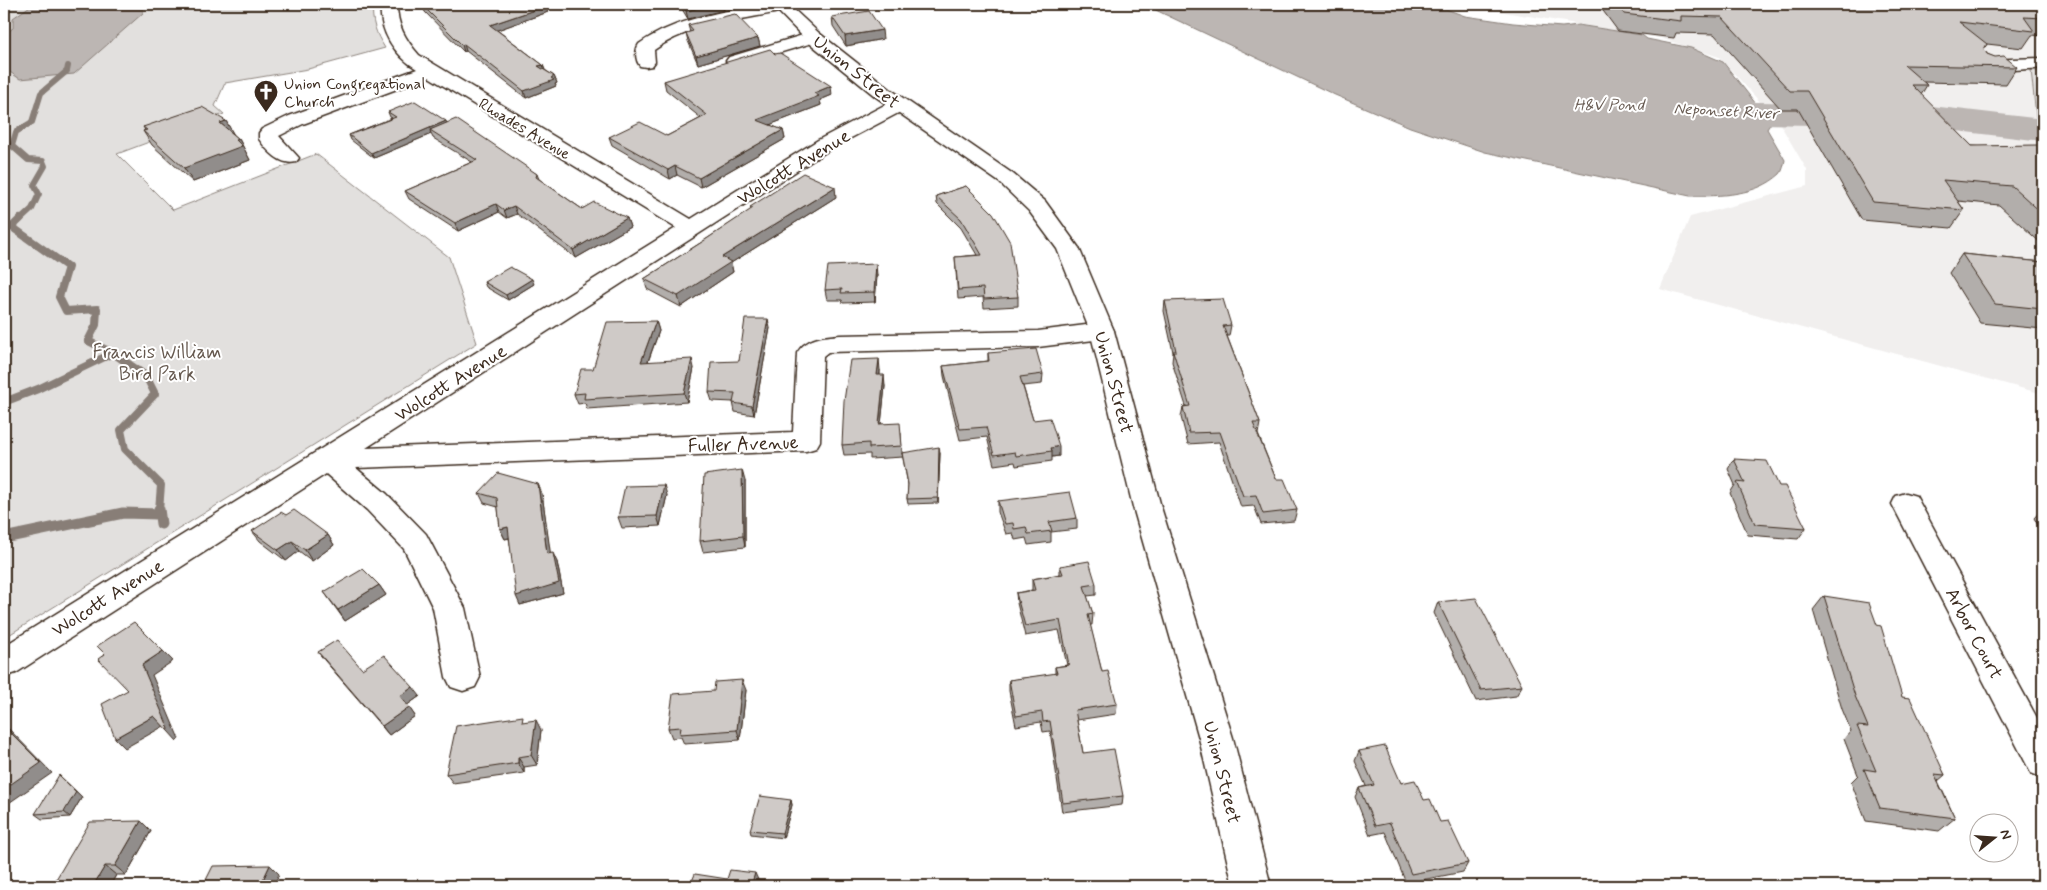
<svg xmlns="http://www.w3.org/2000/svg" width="2047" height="890" font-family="Mynerve,sans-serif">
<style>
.built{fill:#f1efee}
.green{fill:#e2e0de;stroke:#8e857e}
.water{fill:#bcb6b3;stroke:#887e77}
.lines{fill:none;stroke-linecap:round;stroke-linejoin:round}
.stream-far2{stroke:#887e77;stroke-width:6}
.stream-far1{stroke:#887e77;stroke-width:8}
.stream{stroke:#887e77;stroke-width:11}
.river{fill:#bcb6b3;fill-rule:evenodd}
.minor-casing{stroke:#3b2a1e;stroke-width:3}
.major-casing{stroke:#3b2a1e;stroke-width:3}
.minor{fill:#fff;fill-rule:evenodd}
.major{fill:#fff;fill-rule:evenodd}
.wall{fill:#b2aeab;stroke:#3b2a1e}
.shaded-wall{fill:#918d8b;stroke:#3b2a1e}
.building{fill:#cfcac7;stroke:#3b2a1e}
.labels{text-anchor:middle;stroke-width:4;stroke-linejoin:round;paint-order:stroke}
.far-poi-label{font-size:16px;fill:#3b2a1e;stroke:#fff;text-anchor:start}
.far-water-label{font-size:16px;font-style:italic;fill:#685b52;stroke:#fff}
.far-street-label{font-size:16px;fill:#3b2a1e;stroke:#fff}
.street-label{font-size:19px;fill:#3b2a1e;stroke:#fff}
.park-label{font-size:19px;fill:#65584e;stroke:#fff}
</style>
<rect width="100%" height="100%" fill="#fff"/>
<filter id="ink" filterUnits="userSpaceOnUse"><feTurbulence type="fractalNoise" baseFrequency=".02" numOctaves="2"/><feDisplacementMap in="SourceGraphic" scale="10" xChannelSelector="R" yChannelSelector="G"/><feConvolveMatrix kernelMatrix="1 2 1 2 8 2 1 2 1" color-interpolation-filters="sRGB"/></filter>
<g filter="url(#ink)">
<polygon class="built" points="1470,4 2043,4 2043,72 2031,70 2037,125 2043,130 2043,394 1660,289 1690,217 1807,186 1807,170 1780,124 1719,57 1660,38 1486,9"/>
<g class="green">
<path d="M4,4h369c-2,17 3,30 12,44l-77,21 -83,14 -10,23 9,8 -107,40 56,56 143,-56 133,103 28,86 -473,295z"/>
<polygon points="2031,70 2043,72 2043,130 2037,125"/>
</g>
<g class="water">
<polygon points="33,4 143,4 143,13 74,74 20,79 4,68 4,35 13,28 13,18"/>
<path d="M1143,4h289l33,12 48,7 49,4 16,-2 64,10 5,4 44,9 32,14 48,61 -4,6 18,31c-1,4 -2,11 -5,14 -24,22 -59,22 -90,22l-205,-44 -75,-25 -75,-32z"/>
</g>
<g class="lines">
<polyline class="stream-far2" points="19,221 32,209 39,194 34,185 45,166 43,161 28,160 12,146 16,132 32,122 41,93 67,71 68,66"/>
<g class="stream-far1">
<polyline points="20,219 12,227 68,267 59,297 66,311 97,309 96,325 88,341 113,353 146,376 155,394 121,430 125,449 161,485 159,510"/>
<polyline points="4,402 38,389 113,353"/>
</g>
<g class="stream">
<polyline points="159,509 161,524"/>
<polyline points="4,538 123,513 159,514"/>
</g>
<polygon class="river" points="1693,99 1706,101 1923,105 2043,119 2043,141 1923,127 1706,123 1680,118 1675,110 1680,102"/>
<defs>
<g id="minor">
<path d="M381,4h16c0,21 8,35 22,51l272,164 127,-79 74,-39 7,-2 7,2 3,4 -3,4 -74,39 -466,300 427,-16 4,-79c10,-16 26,-16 43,-18l198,-4 64,-8 9,2 3,6 -3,6 -9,2 -64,8 -210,5 -5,4 -3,85 -4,7 -10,3 -450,17 31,26 39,40 39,74 15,69 -5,10 -12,4 -12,-4 -5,-10 -13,-69 -29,-59 -37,-39 -41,-36 -310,199 -12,4v-31l672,-418 -247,-151 -126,47 -24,12 20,22 -3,4c-15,4 -29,-11 -37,-23v-6l3,-4 27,-13 128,-47c-22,-13 -39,-39 -36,-65z"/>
<path d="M766,4h22l1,2 -2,4c-45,11 -94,12 -133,40l1,12 -3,4 -6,1 -6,-1c-5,-6 -5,-16 -1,-22 37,-26 83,-32 127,-40z"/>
<polygon points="813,32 819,33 822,37 819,41 735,66 729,65 726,61 729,57"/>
<polygon points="2043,58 2043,68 1984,72 1978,70 1975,66 1978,62 1984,60"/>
<polygon points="1906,493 1916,496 2043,729 2043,778 2031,773 1892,504 1896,496"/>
</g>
<polygon id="major" points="771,4 788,4 819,33 890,89 1013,174 1045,201 1079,248 1114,331 1161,507 1233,738 1271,886 1233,886 1199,738 1133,507 1090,331 1057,249 1029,211 999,182 876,97 807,41"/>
</defs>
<use href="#minor" class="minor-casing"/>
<use href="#major" class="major-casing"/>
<use href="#minor" class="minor"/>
<use href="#major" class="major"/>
</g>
<g class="wall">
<polygon points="679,4 723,4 724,10 688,19"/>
<polygon points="1598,4 2043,4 2043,36 2032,35 2023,48 1987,44 1984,49 1987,54 2017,67 2006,84 1924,82 1927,85 1921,95 1972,146 2043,151 2043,245 1999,205 1958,201 1964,210 1951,228 1862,220 1798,109 1781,109 1714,34 1676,33 1674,38 1618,31"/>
<polygon points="423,6 548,12 497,30 543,65 545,70 554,76 557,83 555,84 556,86 526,98 466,51 464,52 425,12"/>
<polygon points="832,17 883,39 846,46 833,26"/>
<polygon points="688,25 758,38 760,46 698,64 688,41 686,33 690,32"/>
<polygon points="775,54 832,95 820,100 821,105 769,125 783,130 785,139 701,187 677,175 670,179 612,145 609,137 667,136 701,118 666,90 664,81"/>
<polygon points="388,112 447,123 537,174 539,179 582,209 627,218 630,227 576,258 517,214 507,218 499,212 458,231 409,199 405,191 472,162 433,138 431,134 374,158 351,140 349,135 392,118 390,117"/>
<polygon points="226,121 233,134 239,139 250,160 193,182 152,145 143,131 145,130 143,127"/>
<polygon points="966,186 1018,297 1018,306 984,308 983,297 958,299 955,257 977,255 961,228 937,204 936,196"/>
<polygon points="836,197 731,263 733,272 681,307 647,289 644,279 705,240 751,210 750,207"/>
<polygon points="1962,254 2043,262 2043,329 1980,323 1949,273"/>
<polygon points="877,275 875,302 843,303 842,300 827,300 825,290"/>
<polygon points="484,282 534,284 508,300 486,287"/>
<polygon points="1165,301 1231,325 1229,336 1227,336 1260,423 1258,434 1276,479 1297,510 1294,521 1261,524 1254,506 1241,507 1219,442 1188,444 1181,417 1183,407 1186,406 1172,362 1173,352 1164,311"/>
<polygon points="656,321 659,331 648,362 694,368 687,402 587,409 585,403 578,404 574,394 593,369"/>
<polygon points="770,328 754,415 735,412 733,402 712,401 709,392"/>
<polygon points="988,353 1043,374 1042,384 1023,386 1033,420 1059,456 1052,457 1052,461 1016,466 1015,462 994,465 987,437 960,440 944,376 943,366 988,361"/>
<polygon points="880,370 880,375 885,386 881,424 901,433 902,453 940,453 938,503 908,504 907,499 908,485 902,453 903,457 870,459 870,454 844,455 842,445"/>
<polygon points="1734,459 1779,486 1806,528 1798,539 1748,535 1730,493 1735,485 1728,469"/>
<polygon points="745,481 745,547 703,552 700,541"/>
<polygon points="538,484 542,494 550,553 557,562 563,593 520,605 509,538 505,539 500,529 498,507 484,503 479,493"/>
<polygon points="667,495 660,526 622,528 618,517"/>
<polygon points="998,501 1077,518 1077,529 1051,532 1051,542 1028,545 1026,538 1015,540 1013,533 1006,534 998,512"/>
<polygon points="2043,508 2043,534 2034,518"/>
<polygon points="286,515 328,535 334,545 312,561 299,551 286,561 260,541 252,531"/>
<polygon points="1060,566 1096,584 1096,595 1087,596 1093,614 1092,625 1090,625 1102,672 1117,704 1116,714 1077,720 1083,753 1123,796 1122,805 1062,812 1050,731 1043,732 1041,722 1016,726 1009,691 1009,680 1055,674 1055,667 1067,665 1059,630 1025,636 1017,603 1016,593 1032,590 1032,579 1060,574"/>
<polygon points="379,585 386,595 345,621 324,592"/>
<polygon points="1824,596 1902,697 1945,775 1938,781 1955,818 1939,831 1866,821 1851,782 1858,775 1844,739 1851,731 1842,709 1813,610"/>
<polygon points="1438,602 1522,686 1516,696 1476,701 1434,613"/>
<polygon points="318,652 362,669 420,696 407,705 415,716 389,735 325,661"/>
<polygon points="746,690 740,740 684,744 681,737 672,738 668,728"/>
<polygon points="526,722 541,730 537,765 524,767 524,773 453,783 446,774"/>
<polygon points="1359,751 1424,800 1468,863 1463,872 1406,883 1385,832 1370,835 1355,797 1359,788 1366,786 1355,761"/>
<polygon points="64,780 82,797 70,817 42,819 35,814"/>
<polygon points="791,800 792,805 783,838 751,834 750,830"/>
<polygon points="151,831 126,875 116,875 110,886 52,886"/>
</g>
<g class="shaded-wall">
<polygon points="715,4 723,4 724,10 688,19 686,11"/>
<polygon points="546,6 548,12 492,32 490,25"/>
<polygon points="882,30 883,39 846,46 845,36"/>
<polygon points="758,38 760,46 698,64 696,56"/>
<polygon points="464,44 466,51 464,52 462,45"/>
<polygon points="543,65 545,71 538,66"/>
<polygon points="554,76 557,83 555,84 556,86 526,98 524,91"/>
<polygon points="831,86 832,95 820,100 821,105 759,129 757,120 814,93"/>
<polygon points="226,121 234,135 220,123"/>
<polygon points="446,121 448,126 430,130 431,134 374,158 371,153"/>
<polygon points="783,130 785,139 701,187 699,178"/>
<polygon points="239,139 250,160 193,182 184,168"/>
<polygon points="675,166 677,175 670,179 668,170"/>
<polygon points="835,187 836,197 731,263 733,272 681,307 678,296 722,257"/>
<polygon points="496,204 499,212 458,231 455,223"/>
<polygon points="514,206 517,214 507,218 504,210"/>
<polygon points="627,218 630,227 576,258 573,250"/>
<polygon points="876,264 877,275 875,302 874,292"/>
<polygon points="532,279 534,284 508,300 506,295"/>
<polygon points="768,319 770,328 754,415 752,406"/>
<polygon points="656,321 659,331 644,372 641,362"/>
<polygon points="692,359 694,368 687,402 684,393"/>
<polygon points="879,359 880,370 879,386 877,375"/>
<polygon points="884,375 885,386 880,434 879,424"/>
<polygon points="1059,446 1059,456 1052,457 1052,451 1051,448"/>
<polygon points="939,447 940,453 938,503 938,498"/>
<polygon points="742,470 745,481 745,547 743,536"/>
<polygon points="538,484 542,494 552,564 547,554"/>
<polygon points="664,485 667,495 660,526 657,516"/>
<polygon points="508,527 512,537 505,539 500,529"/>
<polygon points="328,535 334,545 312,561 305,550"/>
<polygon points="292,541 299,551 286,561 278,550"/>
<polygon points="553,553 557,562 563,593 520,605 516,596"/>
<polygon points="379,585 386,595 345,621 338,610"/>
<polygon points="163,651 173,661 152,675 179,739 177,741 168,731 142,665"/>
<polygon points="742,680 746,690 740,740 737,730"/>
<polygon points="413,687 420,696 406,706 400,696"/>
<polygon points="409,707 415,716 389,735 382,726"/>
<polygon points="154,716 164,726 125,748 115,738"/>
<polygon points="536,720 541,730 537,765 531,755"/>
<polygon points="4,724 52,773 6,805 4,804"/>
<polygon points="518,757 524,767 524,773 518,763"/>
<polygon points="59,775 82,797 70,817 64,812"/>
<polygon points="791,800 792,805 783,838 782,833"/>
<polygon points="141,821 151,831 126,875 115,866"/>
<polygon points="270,865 279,874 274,886 260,886"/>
<polygon points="105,866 116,875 110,886 93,886"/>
<polygon points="755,873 759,882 757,886 751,886"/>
</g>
<g class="building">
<polygon points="423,4 544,4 546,6 490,25 543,65 538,66 554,76 551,78 554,80 524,91 464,44 462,45 423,6"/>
<polygon points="682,4 715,4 686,11"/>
<polygon points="1617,4 2043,4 2043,18 2024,17 2034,31 1959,22 1987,44 1984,49 1987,54 1995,57 2004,56 2017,67 1904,65 1927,85 1912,85 1972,146 2037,145 2043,151 2043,214 2012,186 1943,180 1964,210 1873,202 1807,91 1790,91 1722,17 1681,16 1681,21 1624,14"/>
<polygon points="869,11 882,30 845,36 832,17"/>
<polygon points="735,14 758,38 696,56 686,33 693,31 688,25"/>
<polygon points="770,49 775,54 780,53 831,86 814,93 819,96 757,120 783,130 699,178 675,166 668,170 609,137 640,122 667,136 707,115 664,81"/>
<polygon points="415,101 446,121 371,153 349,135 396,117 388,112"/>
<polygon points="202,107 226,121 220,123 239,139 236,140 242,146 184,168 143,131 147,130 143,127"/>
<polygon points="456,119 537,174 536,177 582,209 594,202 627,218 573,250 514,206 504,210 496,204 455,223 405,191 477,160 430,130"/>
<polygon points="803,173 835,187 722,257 731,262 678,296 644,279 705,240 753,208 750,207"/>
<polygon points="966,186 993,213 1010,242 1018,297 984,299 983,288 958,290 955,257 982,255 961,219 936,196"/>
<polygon points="1962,254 2043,262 2043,309 1995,304"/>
<polygon points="876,264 874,292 841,293 842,289 825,290 828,266"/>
<polygon points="510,267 532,279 506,295 484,282"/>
<polygon points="1223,299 1231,325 1223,326 1260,423 1253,423 1276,479 1284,479 1297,510 1263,514 1256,495 1243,496 1220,432 1189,433 1183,407 1190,406 1173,351 1176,351 1165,301"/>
<polygon points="745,319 768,319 752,406 733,403 735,393 709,392 711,362 739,361"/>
<polygon points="656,321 641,362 692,359 684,393 584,399 585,393 574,394 581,369 593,369 607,322"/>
<polygon points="1036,349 1043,374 1020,377 1033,420 1050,418 1059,446 1051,448 1052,451 1016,456 1015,452 994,455 986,427 960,429 943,366 989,361 988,353"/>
<polygon points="879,359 877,375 884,375 879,424 900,423 902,446 869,448 869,443 842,445 844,401 850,360"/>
<polygon points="939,447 938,498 907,499 908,484 902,453"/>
<polygon points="1734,459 1767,461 1779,486 1785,486 1806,528 1755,524 1737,482 1745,483"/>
<polygon points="742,470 743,536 700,541 704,475"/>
<polygon points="498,473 538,484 547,554 553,553 559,583 516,596 508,527 500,529 497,498 479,493"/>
<polygon points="664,485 657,516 618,517 625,486"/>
<polygon points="1070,492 1077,518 1049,522 1052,531 1028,534 1026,527 1014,529 1013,523 1005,524 998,501"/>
<polygon points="294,510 328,535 305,550 292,541 278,550 252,531 281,512 286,515"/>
<polygon points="1089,561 1096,584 1084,586 1093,614 1088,615 1102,672 1108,671 1117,704 1075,710 1083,753 1114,749 1123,796 1063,803 1050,721 1043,722 1042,712 1016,716 1009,680 1057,673 1055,667 1069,665 1060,620 1025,626 1016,593 1035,590 1032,579 1063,574 1060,566"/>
<polygon points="363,569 379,585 338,610 324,592"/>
<polygon points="1824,596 1869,603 1877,625 1881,626 1902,697 1910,698 1945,775 1934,774 1955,818 1880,808 1864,769 1876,771 1857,726 1868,727 1855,696"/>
<polygon points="1476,598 1522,686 1481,690 1438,602"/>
<polygon points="134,622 163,651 142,665 169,729 168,731 154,716 115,738 102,704 128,690 98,659 105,654 97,646"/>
<polygon points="337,640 362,669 384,655 413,687 400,696 409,707 382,726 318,652"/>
<polygon points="742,680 737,730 680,734 681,727 668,728 673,694 714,691 715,682"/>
<polygon points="523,716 522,722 536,720 531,755 518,757 518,763 446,774 456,726"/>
<polygon points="4,726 41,763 4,789"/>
<polygon points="1385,746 1401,783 1415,780 1424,800 1430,799 1440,822 1448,821 1468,863 1411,874 1390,823 1375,826 1359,788 1374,785 1359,751"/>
<polygon points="59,775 76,792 64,812 35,814"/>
<polygon points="760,796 791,800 782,833 750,830"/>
<polygon points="141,821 115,866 105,866 93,886 52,886 90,822"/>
<polygon points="270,865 260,886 203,886 213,866"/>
<polygon points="730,870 755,873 751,886 690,886 695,874 727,879"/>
<polygon points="905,882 937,886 904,886"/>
<polygon points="1115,884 1141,886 1115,886"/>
</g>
</g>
<defs>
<symbol id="church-pin" viewBox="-11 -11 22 30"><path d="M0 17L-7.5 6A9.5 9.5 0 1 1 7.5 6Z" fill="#3b2a1e" stroke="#fff"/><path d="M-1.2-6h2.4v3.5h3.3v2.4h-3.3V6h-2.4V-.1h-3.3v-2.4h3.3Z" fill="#fff"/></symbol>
</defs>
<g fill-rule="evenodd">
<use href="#church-pin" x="252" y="78" width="28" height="38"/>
</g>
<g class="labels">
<g class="far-poi-label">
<text x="284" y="89">Union Congregational<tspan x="284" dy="18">Church</tspan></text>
</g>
<g class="far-water-label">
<text x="1609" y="110">H&amp;V Pond</text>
<text transform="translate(1726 110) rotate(3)" y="6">Neponset River</text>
</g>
<g class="far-street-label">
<text transform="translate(525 128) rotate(31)" y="6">Rhoades Avenue</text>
</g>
<g class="street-label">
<text transform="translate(857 71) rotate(39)" y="7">Union Street</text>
<text transform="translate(793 166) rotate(-31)" y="7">Wolcott Avenue</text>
<text transform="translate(450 382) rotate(-32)" y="7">Wolcott Avenue</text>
<text transform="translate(1115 382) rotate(75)" y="7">Union Street</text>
<text transform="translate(743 443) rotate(-2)" y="7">Fuller Avenue</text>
<text transform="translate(107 597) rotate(-32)" y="7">Wolcott Avenue</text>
<text transform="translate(1975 633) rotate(62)" y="7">Arbor Court</text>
<text transform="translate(1223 772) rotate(76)" y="7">Union Street</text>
</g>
<g class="park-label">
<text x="157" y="358">Francis William<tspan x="157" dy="22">Bird Park</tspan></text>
</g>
</g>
<rect width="2047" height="890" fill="none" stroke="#fff" stroke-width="20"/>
<rect x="10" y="10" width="2027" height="870" fill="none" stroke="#3b2a1e" stroke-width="2" filter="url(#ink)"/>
<g transform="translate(1994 838) rotate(73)"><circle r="24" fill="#ffffff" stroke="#b1aaa5"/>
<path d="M0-4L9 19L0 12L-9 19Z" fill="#3b2a1e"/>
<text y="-8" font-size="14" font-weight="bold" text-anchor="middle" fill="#3b2a1e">N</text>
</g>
</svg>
